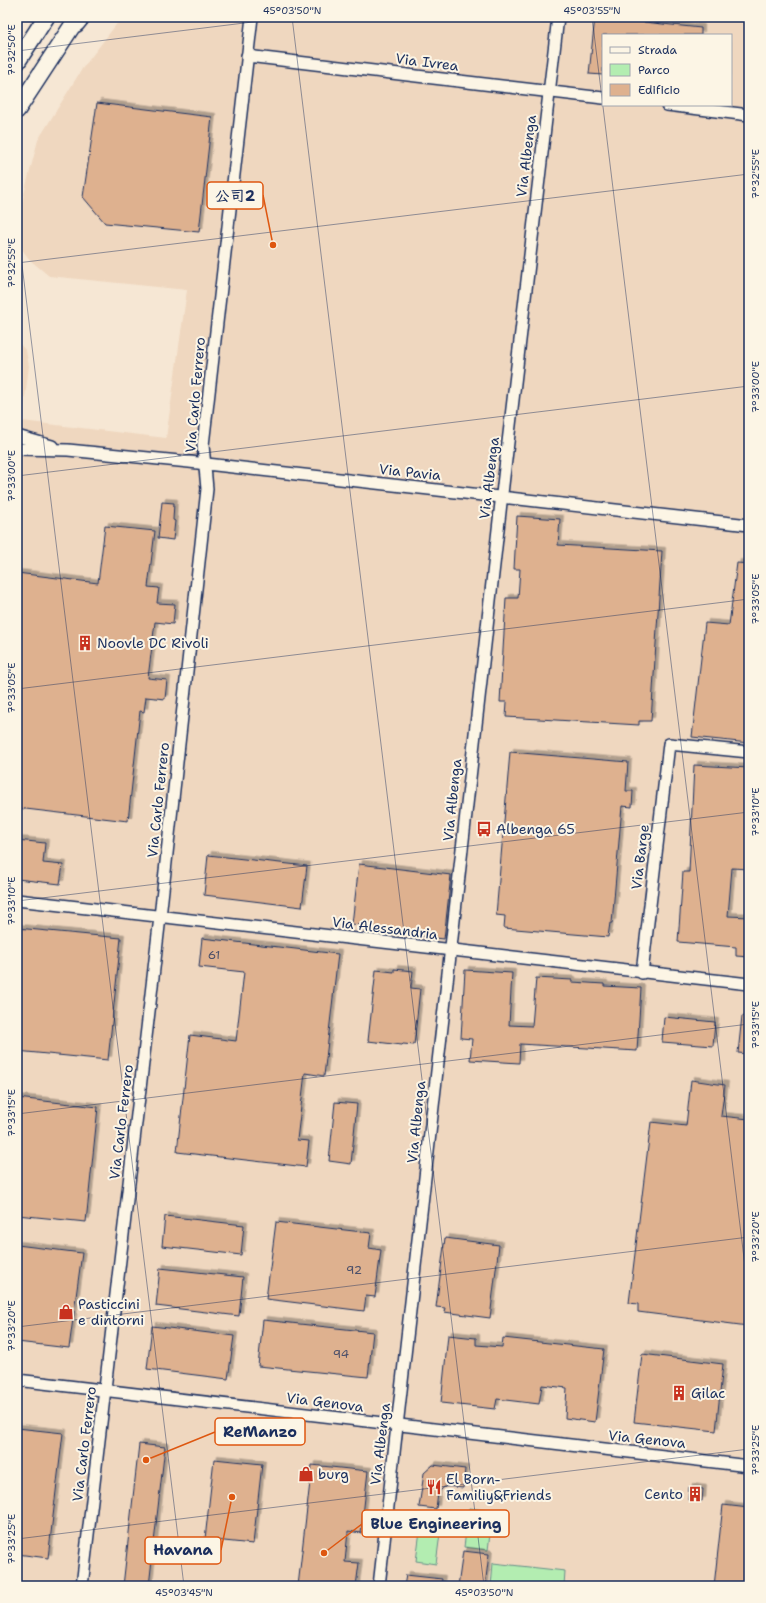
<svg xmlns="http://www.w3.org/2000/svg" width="766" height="1603" font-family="'Shantell Sans','LXGW WenKai TC',sans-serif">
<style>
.built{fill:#efd7bf;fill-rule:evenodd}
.green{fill:#b3edb1;stroke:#678e88}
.building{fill:#deb18f;stroke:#1b2f5e;filter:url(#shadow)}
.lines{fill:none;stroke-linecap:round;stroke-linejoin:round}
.street-casing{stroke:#1b2f5e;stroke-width:14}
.secondary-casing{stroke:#1b2f5e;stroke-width:19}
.highway-casing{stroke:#1b2f5e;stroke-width:23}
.street{stroke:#fcf5e5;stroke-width:11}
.secondary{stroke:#fcf5e5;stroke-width:16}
.highway{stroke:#fcf5e5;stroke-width:20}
.ticks{fill:none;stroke:#1b2f5e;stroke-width:1;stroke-opacity:0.45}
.labels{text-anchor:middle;stroke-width:4;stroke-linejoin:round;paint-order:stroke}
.number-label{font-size:12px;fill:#4c506a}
.street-label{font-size:14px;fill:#1b2f5e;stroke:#fcf5e5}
.poi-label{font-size:14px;fill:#1b2f5e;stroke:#fcf5e5;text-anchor:start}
.leader{fill:none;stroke:#de5710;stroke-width:1.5}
.callout-dot{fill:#de5710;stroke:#fcf5e5;stroke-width:1.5}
.callout{fill:#fcf5e5;stroke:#de5710;stroke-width:1.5}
.callout-label{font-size:15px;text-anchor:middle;font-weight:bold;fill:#1b2f5e}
.neatline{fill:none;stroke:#1b2f5e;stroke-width:1.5}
.ticks-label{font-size:10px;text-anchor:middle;fill:#1b2f5e}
</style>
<defs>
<filter id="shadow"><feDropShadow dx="3.5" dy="-3.5" stdDeviation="0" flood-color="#0004"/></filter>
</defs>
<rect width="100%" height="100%" fill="#f6e7d4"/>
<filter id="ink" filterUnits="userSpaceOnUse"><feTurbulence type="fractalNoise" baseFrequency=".025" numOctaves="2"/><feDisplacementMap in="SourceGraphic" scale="8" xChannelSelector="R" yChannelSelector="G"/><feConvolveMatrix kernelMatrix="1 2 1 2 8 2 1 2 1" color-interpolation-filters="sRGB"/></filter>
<g filter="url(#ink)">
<path class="built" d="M122,17h627v1569h-732v-1245l9,10 3,15 -7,55 144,17 21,-148 -138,-14 -19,-16 -13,-17v-22l21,-81 44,-71zM603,35h128v70h-128z"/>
<g class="green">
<polygon points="469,1508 493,1511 488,1550 464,1547"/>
<polygon points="421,1523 441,1526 436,1564 416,1561"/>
<polygon points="493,1563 565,1571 564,1586 491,1586"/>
</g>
<g class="building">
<polygon points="595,17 701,28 701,35 603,35 603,75 589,74"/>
<polygon points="97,103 212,117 199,232 105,223 83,197"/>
<polygon points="162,502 174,503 173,520 175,521 173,540 158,538"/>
<polygon points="517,516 560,519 558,545 662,551 651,721 639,721 639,725 506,717 507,702 500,702 506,598 518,598 520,569 514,569"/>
<polygon points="105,526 155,531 148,587 159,588 157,603 175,604 173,624 155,622 148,678 167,680 165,699 146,697 144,712 140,711 128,821 17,808 17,573 98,583"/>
<polygon points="737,563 749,564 749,743 692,737 705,623 729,625"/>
<polygon points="510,752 628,762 626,791 633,791 632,807 622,806 612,923 610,923 608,937 504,928 505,916 496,915"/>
<polygon points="694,765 749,768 749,869 732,868 728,916 749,917 749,957 736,956 736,947 678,942 683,872 689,872"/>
<polygon points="17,840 45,843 43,863 63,865 60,884 17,879"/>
<polygon points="208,855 307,866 302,907 204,895"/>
<polygon points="359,864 451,875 444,939 359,929 360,925 352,924"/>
<polygon points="17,928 121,938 108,1060 17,1051"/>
<polygon points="202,938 338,954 324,1076 305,1073 297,1140 309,1141 306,1167 177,1152 190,1035 236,1041 244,972 199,967"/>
<polygon points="394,969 413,971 411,988 420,989 414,1045 403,1044 402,1045 368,1041 376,970 394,972"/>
<polygon points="465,970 512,973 509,1025 532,1026 536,978 572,980 572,982 604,984 604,986 641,988 637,1051 520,1044 519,1063 470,1060 472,1039 461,1038"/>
<polygon points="742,1016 749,1017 749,1054 738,1053"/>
<polygon points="664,1017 715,1022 713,1046 662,1042"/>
<polygon points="691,1080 725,1085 721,1116 749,1119 749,1323 748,1326 638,1312 638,1304 629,1303 651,1122 686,1126"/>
<polygon points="17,1098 98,1107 86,1222 17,1215"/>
<polygon points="335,1102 357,1104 351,1164 329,1161"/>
<polygon points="165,1216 244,1225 241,1255 162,1246"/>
<polygon points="276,1222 371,1233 369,1248 381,1250 375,1297 366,1296 364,1311 266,1299"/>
<polygon points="445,1238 499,1245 490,1318 444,1312 445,1308 436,1307"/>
<polygon points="17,1245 82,1253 69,1348 17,1342"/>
<polygon points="160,1268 243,1277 239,1316 156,1306"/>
<polygon points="263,1320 373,1332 368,1377 258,1366"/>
<polygon points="152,1326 234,1336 228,1379 147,1369"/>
<polygon points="448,1335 476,1338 476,1345 502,1347 503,1338 604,1349 595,1422 565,1418 567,1388 542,1385 539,1404 497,1399 495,1409 441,1403"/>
<polygon points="642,1354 723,1364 716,1431 634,1422"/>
<polygon points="17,1428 63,1433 48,1558 17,1554"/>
<polygon points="139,1444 165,1447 149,1586 123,1586"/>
<polygon points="214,1459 262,1464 253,1544 205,1539"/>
<polygon points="312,1465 368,1471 361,1533 348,1531 345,1562 359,1563 356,1586 298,1586"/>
<polygon points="433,1465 465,1469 463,1488 446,1486 438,1492 436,1509 419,1507 424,1473"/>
<polygon points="689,1487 703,1489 702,1501 688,1500"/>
<polygon points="723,1505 749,1508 749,1586 714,1586"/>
<polygon points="463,1551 489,1554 485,1586 458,1586"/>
<polygon points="406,1575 442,1579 441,1586 404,1586"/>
</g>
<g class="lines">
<defs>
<g id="street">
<polyline points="247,56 603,98"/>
<polyline points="667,105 749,115"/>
<polyline points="17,436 52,446"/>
<polyline points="17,449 68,450 189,462 749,525"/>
<polyline points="17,900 749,984"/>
<polyline points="642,973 669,744 749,752"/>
<polyline points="17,1380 749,1466"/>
<polyline points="82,1586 160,917 207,489 203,445 252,17"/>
<polyline points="379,1586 503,485 558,17"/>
</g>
<g id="secondary">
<polyline points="17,62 46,17"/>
<polyline points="17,110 78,17"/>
</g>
<polyline id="highway" points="75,22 79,17"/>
</defs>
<use href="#street" class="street-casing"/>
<use href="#secondary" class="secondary-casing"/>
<use href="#highway" class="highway-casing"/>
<use href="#street" class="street"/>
<use href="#secondary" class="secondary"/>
<use href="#highway" class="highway"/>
</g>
</g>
<path class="ticks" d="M292,17l192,1569M592,17l157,1282M17,51l276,-34M17,224l167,1362M17,263l732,-89M17,476l732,-90M17,689l732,-90M17,901l732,-89M17,1114l732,-90M17,1327l732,-90M17,1539l732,-90"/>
<defs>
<symbol id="building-bare" viewBox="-9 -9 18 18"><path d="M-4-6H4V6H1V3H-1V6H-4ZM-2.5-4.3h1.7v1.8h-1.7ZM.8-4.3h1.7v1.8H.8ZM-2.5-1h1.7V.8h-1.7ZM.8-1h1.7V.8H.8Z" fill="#c8321e" stroke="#fcf5e5" stroke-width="2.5" paint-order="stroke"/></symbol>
<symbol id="bus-bare" viewBox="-9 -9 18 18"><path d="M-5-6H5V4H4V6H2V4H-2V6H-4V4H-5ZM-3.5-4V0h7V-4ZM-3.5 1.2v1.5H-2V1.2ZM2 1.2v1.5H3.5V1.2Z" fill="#c8321e" stroke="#fcf5e5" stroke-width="2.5" paint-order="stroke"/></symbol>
<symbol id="shop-bare" viewBox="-9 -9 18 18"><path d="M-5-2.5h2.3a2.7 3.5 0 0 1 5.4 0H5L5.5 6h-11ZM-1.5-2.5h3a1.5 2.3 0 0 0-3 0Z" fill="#c8321e" stroke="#fcf5e5" stroke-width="2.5" paint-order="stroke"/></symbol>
<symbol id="restaurant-bare" viewBox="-9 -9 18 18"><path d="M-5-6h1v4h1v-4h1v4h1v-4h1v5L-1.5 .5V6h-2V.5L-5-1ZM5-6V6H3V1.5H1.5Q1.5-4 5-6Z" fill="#c8321e" stroke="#fcf5e5" stroke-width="2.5" paint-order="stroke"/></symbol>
</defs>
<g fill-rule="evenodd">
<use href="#building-bare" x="74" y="632" width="22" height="22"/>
<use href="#bus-bare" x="473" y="818" width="22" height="22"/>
<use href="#shop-bare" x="55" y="1301" width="22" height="22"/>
<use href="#building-bare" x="668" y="1382" width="22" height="22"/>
<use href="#shop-bare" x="295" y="1463" width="22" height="22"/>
<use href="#restaurant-bare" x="423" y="1476" width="22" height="22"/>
<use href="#building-bare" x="684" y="1483" width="22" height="22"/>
</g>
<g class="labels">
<g class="number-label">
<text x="214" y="959">61</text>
<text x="354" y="1274">92</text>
<text x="341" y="1358">94</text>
</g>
<g class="street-label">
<text transform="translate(427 62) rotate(7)" y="5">Via Ivrea</text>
<text transform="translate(526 156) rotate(-83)" y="5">Via Albenga</text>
<text transform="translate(195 395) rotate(-85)" y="5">Via Carlo Ferrero</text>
<text transform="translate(410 472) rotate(6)" y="5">Via Pavia</text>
<text transform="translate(489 478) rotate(-83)" y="5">Via Albenga</text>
<text transform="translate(158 800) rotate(-84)" y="5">Via Carlo Ferrero</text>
<text transform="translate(452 800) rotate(-84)" y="5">Via Albenga</text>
<text transform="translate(640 857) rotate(-83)" y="5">Via Barge</text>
<text transform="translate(385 928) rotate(7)" y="5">Via Alessandria</text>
<text transform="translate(121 1122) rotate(-83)" y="5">Via Carlo Ferrero</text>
<text transform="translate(416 1122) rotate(-84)" y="5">Via Albenga</text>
<text transform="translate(325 1402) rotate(7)" y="5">Via Genova</text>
<text transform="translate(647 1439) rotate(6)" y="5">Via Genova</text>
<text transform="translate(84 1444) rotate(-83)" y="5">Via Carlo Ferrero</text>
<text transform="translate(380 1444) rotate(-83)" y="5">Via Albenga</text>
</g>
<g class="poi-label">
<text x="97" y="648">Noovle DC Rivoli</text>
<text x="496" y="834">Albenga 65</text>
<text x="78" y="1309">Pasticcini<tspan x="78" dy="16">e dintorni</tspan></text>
<text x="691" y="1398">Gilac</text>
<text x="318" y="1479">burg</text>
<text x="446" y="1484">El Born-<tspan x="446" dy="16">Familiy&amp;Friends</tspan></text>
<text x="683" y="1499" text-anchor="end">Cento</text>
</g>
</g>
<path class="leader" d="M273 245L263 195M146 1460L215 1432M324 1553L362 1524M232 1497L221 1550"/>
<g class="callout-dot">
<circle cx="273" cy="245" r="4"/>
<circle cx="146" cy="1460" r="4"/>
<circle cx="324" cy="1553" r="4"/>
<circle cx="232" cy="1497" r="4"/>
</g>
<g class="callout">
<rect x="207" y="182" width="56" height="27" rx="4"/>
<rect x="215" y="1418" width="90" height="27" rx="4"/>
<rect x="362" y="1510" width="147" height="27" rx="4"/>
<rect x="145" y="1537" width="76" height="27" rx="4"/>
</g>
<g class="callout-label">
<text x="235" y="201">公司2</text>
<text x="260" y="1437">ReManzo</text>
<text x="436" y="1529">Blue Engineering</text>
<text x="183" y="1555">Havana</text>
</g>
<rect width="766" height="1603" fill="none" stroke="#fcf5e5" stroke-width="44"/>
<rect x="602" y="34" width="130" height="72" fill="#fcf5e5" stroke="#a2a6af"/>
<rect x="610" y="47" width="20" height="6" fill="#fcf5e5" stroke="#a2a6af"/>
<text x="638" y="54" font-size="12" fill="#1b2f5e">Strada</text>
<rect x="610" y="64" width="20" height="12" fill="#b3edb1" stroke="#a2a6af"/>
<text x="638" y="74" font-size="12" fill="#1b2f5e">Parco</text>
<rect x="610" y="84" width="20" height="12" fill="#deb18f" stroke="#a2a6af"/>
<text x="638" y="94" font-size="12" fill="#1b2f5e">Edificio</text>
<rect x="22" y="22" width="722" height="1559" class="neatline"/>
<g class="ticks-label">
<text x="292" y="14">45°03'50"N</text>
<text x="592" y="14">45°03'55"N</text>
<text transform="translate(11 50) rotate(-90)" y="4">7°32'50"E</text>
<text transform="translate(755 174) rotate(-90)" y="4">7°32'55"E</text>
<text transform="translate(11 263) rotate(-90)" y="4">7°32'55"E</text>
<text transform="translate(755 387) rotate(-90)" y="4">7°33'00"E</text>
<text transform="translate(11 476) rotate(-90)" y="4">7°33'00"E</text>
<text transform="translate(755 599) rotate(-90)" y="4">7°33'05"E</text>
<text transform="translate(11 688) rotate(-90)" y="4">7°33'05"E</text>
<text transform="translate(755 812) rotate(-90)" y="4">7°33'10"E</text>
<text transform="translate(11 901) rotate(-90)" y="4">7°33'10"E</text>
<text transform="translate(755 1025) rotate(-90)" y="4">7°33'15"E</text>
<text transform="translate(11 1113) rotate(-90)" y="4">7°33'15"E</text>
<text transform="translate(755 1237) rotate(-90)" y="4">7°33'20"E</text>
<text transform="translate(11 1326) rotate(-90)" y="4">7°33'20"E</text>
<text transform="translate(755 1450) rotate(-90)" y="4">7°33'25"E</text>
<text transform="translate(11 1539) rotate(-90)" y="4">7°33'25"E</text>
<text x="184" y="1596">45°03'45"N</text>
<text x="484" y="1596">45°03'50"N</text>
</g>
</svg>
